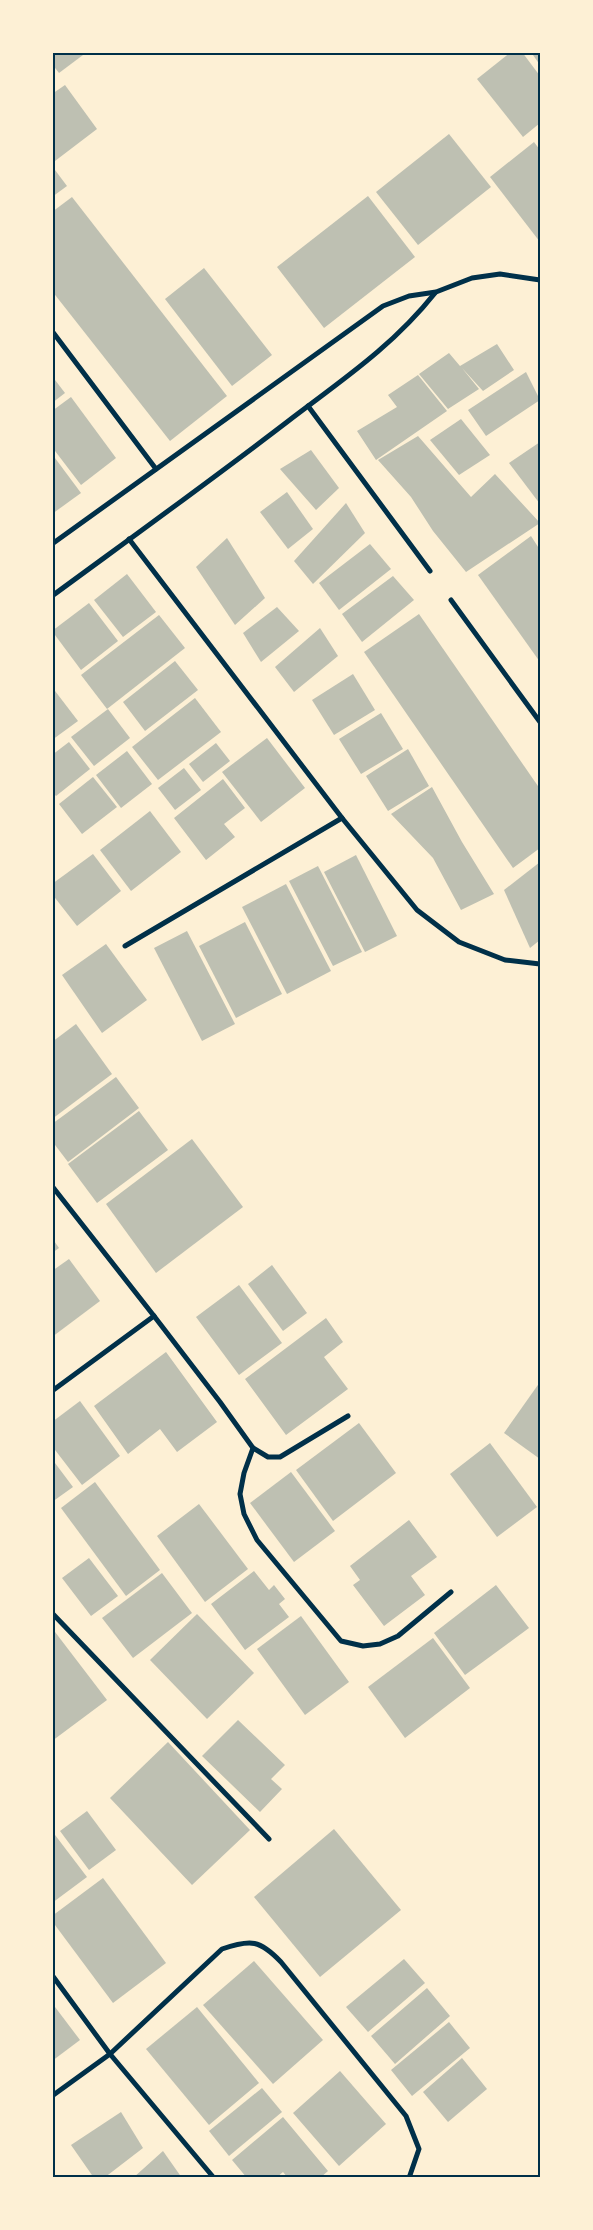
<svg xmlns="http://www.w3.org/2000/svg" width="593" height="2230" font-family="'Sofia Sans Condensed',sans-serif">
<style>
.building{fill:#bec0b2}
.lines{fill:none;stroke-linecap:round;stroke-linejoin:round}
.minor{stroke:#003049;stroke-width:5}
.neatline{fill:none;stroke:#003049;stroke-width:2}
</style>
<rect width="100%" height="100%" fill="#fdf0d5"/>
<g class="building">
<polygon points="52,52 87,52 59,73 52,64"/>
<polygon points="511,52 522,52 540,76 540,123 523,137 477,79"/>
<polygon points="536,52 540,52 540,65 533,55"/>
<polygon points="65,85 97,129 55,161 52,157 52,94"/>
<polygon points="449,134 491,187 418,245 376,192"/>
<polygon points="534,142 540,150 540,242 490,177"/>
<polygon points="52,166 67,186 52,197"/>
<polygon points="368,196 415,257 324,328 277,267"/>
<polygon points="72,197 227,396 170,441 52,291 52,212"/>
<polygon points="204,268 272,355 232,386 165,299"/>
<polygon points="497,344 514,370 483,391 462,368 479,389 448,409 419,374 449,353 460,366"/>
<polygon points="526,372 540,400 486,436 468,410"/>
<polygon points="418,375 447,411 376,460 357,431 397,407 388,395"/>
<polygon points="52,376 65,393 52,403"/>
<polygon points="71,397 116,458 81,485 52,447 52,411"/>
<polygon points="461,419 490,455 459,475 430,440"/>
<polygon points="418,436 471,497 495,474 540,523 466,572 433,531 411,497 378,460"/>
<polygon points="540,442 540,504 509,463"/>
<polygon points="311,450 339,488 316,510 280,469"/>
<polygon points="52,454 81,493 52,514"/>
<polygon points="287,492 313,529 288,549 260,512"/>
<polygon points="346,503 365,533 313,584 294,561"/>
<polygon points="531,536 540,550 540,662 478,575"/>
<polygon points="227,538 265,598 235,625 196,567"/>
<polygon points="370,544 391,569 339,610 319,583"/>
<polygon points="127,574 156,612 123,637 94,600"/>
<polygon points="393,576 414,600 362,642 342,614"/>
<polygon points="89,603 118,641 81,670 52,631"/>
<polygon points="277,607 299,631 261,662 243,633"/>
<polygon points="419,614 540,789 540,848 513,868 364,652"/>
<polygon points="159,615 185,648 107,709 81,675"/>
<polygon points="320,628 338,656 294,692 275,667"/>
<polygon points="175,661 198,690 145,731 123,702"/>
<polygon points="353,674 375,710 334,735 312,700"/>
<polygon points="52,687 78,721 52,740"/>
<polygon points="195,698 221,732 158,780 132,747"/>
<polygon points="108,709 130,738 94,766 71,737"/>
<polygon points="381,713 403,749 361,774 339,739"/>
<polygon points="267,738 305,788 261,822 222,772"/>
<polygon points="69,742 90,769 56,796 52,792 52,755"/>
<polygon points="216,743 230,761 203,782 189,764"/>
<polygon points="408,749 429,786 388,811 366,776"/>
<polygon points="127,751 152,784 121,808 96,775"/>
<polygon points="184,768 201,790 175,810 158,788"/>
<polygon points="93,777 117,807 82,834 59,804"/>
<polygon points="223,779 245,808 224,824 235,837 206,860 174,818"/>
<polygon points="432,787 462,842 494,894 461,910 433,858 391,814"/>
<polygon points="150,811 181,852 131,891 100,850"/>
<polygon points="93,854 121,891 77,926 52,894 52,884"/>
<polygon points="356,855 397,936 365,952 324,872"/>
<polygon points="540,862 540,940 530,948 504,890"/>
<polygon points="318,866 362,952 333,966 289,881"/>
<polygon points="286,884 331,971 287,994 242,907"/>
<polygon points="245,922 282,994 236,1018 199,946"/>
<polygon points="187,931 235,1024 202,1041 154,948"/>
<polygon points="106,944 147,1000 102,1033 62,975"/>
<polygon points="76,1024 112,1074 52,1119 52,1042"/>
<polygon points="116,1077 139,1108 68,1162 52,1141 52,1124"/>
<polygon points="139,1111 168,1150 97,1203 68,1164"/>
<polygon points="192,1139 243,1207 156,1273 106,1204"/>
<polygon points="52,1238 59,1248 52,1253"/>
<polygon points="69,1259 100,1301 52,1337 52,1271"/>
<polygon points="272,1265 307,1313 283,1331 248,1284"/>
<polygon points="239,1285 282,1343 239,1375 196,1317"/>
<polygon points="326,1318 343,1342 324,1357 348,1389 286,1435 245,1379"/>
<polygon points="166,1352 217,1422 177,1452 160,1429 128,1454 94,1406"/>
<polygon points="540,1382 540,1459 504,1433"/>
<polygon points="80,1401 120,1456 82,1485 52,1446 52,1422"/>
<polygon points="359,1423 396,1473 333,1521 296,1470"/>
<polygon points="490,1443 537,1507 497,1537 450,1474"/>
<polygon points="52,1459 73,1487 52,1502"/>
<polygon points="291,1472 335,1531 294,1562 250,1503"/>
<polygon points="95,1482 160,1570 126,1596 61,1508"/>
<polygon points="199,1504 248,1569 205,1602 157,1536"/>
<polygon points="409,1520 437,1557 411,1576 425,1595 384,1626 353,1585 360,1580 350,1566"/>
<polygon points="89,1558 118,1596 91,1616 62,1578"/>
<polygon points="254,1571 269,1590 274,1585 285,1599 279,1604 289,1617 245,1650 211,1604"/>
<polygon points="162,1573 192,1613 133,1658 102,1618"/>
<polygon points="496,1585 529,1628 465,1675 434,1633"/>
<polygon points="197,1614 254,1673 207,1719 150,1660"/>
<polygon points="301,1616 349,1682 305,1715 257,1649"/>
<polygon points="52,1628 107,1700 52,1741"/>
<polygon points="433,1638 470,1688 405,1738 368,1687"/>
<polygon points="238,1720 285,1765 271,1779 282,1789 260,1812 202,1756"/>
<polygon points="168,1742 250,1830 192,1885 110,1798"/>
<polygon points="87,1811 116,1850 89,1870 60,1831"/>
<polygon points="334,1829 401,1910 320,1977 254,1897"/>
<polygon points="52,1831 87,1877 52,1903"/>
<polygon points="103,1878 166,1963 113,2003 52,1921 52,1916"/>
<polygon points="404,1959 425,1983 368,2032 346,2007"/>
<polygon points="254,1961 323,2040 273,2084 203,2005"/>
<polygon points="427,1988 450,2016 395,2064 371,2036"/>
<polygon points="52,2003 80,2040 52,2061"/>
<polygon points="197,2007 259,2083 209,2125 146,2049"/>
<polygon points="449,2022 470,2048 412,2096 391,2070"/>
<polygon points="462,2058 487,2089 448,2122 423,2092"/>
<polygon points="340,2071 386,2124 339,2166 293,2113"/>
<polygon points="262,2088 282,2112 229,2156 209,2131"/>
<polygon points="121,2112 143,2148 104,2178 94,2178 71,2145"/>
<polygon points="283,2117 328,2171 320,2178 288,2178 283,2172 276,2178 247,2178 232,2160"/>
<polygon points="163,2151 182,2178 133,2178"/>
</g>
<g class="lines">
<g class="minor">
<polyline points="52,331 156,469"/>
<polyline points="308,406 430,571"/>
<polyline points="129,539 342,818 417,910 459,942 505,960 540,964"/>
<polyline points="52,544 383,306 409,296 436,292 472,278 500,274 540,280"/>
<path d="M52,596c79,-58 158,-115 235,-174 55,-42 105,-75 148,-129"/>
<polyline points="451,600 540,722"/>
<polyline points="125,946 342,818"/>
<polyline points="52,1186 154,1316"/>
<polyline points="52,1391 154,1316 220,1402 253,1448 244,1473 240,1494 244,1514 257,1540 341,1641 363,1646 380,1644 398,1636 451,1592"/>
<polyline points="253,1448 268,1457 280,1457 348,1416"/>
<polyline points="52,1613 269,1839"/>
<polyline points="52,1975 110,2054 214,2178"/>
<path d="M52,2096l58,-42 112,-105c29,-10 38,-9 59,13l125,154 13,33 -10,29"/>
</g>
</g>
<rect width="593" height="2230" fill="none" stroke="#fdf0d5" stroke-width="108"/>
<rect x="54" y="54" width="485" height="2122" class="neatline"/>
</svg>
